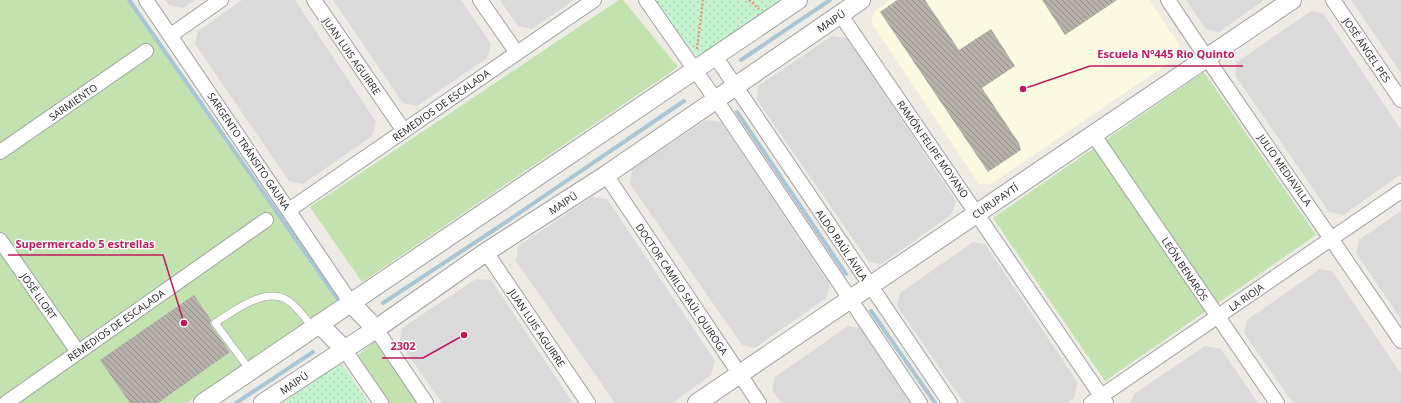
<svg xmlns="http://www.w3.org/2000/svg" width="1401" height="403" font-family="'Open Sans',sans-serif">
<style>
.residential{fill:#dbdada}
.education{fill:#f8fbdf}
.grass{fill:#c2e2af}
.park{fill:url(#park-dots)}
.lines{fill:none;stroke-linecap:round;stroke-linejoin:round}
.stream{stroke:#a9c6d6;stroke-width:4}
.building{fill:url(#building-back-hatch)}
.service-casing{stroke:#a1a1a1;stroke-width:8}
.minor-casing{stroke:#a1a1a1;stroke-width:16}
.tertiary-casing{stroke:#a1a1a1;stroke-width:20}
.path{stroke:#ea9279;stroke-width:2.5;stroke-dasharray:2 2;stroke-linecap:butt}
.service{stroke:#fff;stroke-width:7}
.minor{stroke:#fff;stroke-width:14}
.tertiary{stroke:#fff;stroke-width:18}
.labels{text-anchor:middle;stroke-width:3;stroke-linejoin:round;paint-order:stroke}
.street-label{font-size:10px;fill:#1d1d1d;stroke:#fff}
.leader{fill:none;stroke:#c2185b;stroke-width:1.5}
.callout-dot{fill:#c2185b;stroke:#fff;stroke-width:1.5}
.callout-label{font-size:11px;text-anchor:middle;font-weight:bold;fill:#c2185b;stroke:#fff;stroke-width:3;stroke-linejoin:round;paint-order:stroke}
</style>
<defs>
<pattern id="park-dots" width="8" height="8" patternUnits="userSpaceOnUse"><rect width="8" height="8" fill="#c5f3cf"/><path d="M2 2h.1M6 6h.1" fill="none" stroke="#a9d0b1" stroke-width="1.8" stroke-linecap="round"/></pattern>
<pattern id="building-back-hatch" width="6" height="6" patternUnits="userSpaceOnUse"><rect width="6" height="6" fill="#b6b1aa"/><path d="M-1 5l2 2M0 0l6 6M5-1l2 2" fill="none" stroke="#938f8a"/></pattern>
</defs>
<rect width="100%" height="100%" fill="#edebe4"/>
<g class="residential">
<polygon points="165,0 195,0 183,8 169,5"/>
<polygon points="242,0 295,0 376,122 372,136 303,184 289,181 195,44 198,31"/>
<polygon points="333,0 461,0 491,44 487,58 417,106 403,103"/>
<polygon points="500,0 574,0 532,29 518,26"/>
<polygon points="1186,0 1264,0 1219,32 1206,29"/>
<polygon points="1351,0 1401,0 1401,73"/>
<polygon points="1311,11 1323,13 1401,130 1401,174 1343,215 1329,212 1235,75 1237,62"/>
<polygon points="832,36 847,38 956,201 952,214 882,264 869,262 757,100 758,86"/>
<polygon points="706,120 721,122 830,285 826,298 755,348 742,345 630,184 632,169"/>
<polygon points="592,197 607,199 715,361 711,375 672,403 615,403 516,261 518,246"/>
<polygon points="1401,211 1401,319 1356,253 1359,240"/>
<polygon points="973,242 985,244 1078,383 1074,398 1067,403 964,403 897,306 900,293"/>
<polygon points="1320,269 1332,271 1401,374 1401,403 1293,403 1244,333 1247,320"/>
<polygon points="476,279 491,280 573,403 442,403 400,343 402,328"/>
<polygon points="848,326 860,328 910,403 781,403 772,390 775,377"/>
<polygon points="1205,346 1221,349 1258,403 1131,403 1134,394"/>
</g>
<polygon class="education" points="890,0 1149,0 1179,44 1176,58 991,184 979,184 871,22 875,11"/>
<g class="grass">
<polygon points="0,0 132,0 337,302 187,403 0,403"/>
<polygon points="619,0 623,0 678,67 362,282 310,207"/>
<polygon points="1204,72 1316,235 1105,381 993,218"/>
<polygon points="375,341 417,403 389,403 357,356"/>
</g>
<g class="park">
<polygon points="653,0 785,0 705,54 699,55 694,53"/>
<polygon points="341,363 369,403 283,403"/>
</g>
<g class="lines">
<g class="stream">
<polyline points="129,0 339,301"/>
<polyline points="741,60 830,0"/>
<polyline points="737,112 846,274"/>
<polyline points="383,303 506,222 684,101"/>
<polyline points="871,311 935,403"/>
<polyline points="236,403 313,352"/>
</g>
</g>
<g class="building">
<polygon points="897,0 925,0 959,50 991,29 1015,66 982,88 1019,143 1021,150 988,172 880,12"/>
<polygon points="1042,0 1117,0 1065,35"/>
<polygon points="194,295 211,320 210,323 211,326 230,352 158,403 130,403 100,360"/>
</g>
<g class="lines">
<defs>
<path id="service" d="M250,370l-35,-47c19,-12 53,-39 75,-21 9,7 16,17 23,26"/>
<g id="minor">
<polyline points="146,0 351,303"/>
<polyline points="314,0 404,131"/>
<polyline points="480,0 517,53"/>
<polyline points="646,0 723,110 920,403"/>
<path d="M1168,0c76,115 156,227 233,341"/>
<polyline points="1333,0 1401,100"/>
<polyline points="840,14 1106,403"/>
<polyline points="171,35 221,0"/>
<polyline points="715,56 950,403"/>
<polyline points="1093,134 1277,403"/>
<polyline points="0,152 146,51"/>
<polyline points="606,175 759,403"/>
<polyline points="289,210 594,0"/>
<polyline points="0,240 78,352"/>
<polyline points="486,252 588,403"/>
<polyline points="376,329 426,403"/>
<polyline points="344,349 381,403"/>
<polyline points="6,403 266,220"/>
<polyline points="1091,403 1401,191"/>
</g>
<g id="tertiary">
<polyline points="351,303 376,329"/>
<polyline points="319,324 344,349"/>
<polyline points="203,403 798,0"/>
<polyline points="263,403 376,329 486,252 606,175 861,0"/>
<polyline points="697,403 1292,0"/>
</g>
</defs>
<use href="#service" class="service-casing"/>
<use href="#minor" class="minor-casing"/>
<use href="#tertiary" class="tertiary-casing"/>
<g class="path">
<polyline points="749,0 759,9"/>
<polyline points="697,49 703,0"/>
</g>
<use href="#service" class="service"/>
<use href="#minor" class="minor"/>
<use href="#tertiary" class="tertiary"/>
</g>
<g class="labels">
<g class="street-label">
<text transform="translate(831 21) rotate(-34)" y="4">MAIPÚ</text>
<text transform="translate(1367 50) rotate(56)" y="4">JOSÉ ÁNGEL PES</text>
<text transform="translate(352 56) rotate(55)" y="4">JUAN LUIS AGUIRRE</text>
<text transform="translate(73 102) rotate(-35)" y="4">SARMIENTO</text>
<text transform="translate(441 105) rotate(-35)" y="4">REMEDIOS DE ESCALADA</text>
<text transform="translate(933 149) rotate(55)" y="4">RAMÓN FELIPE MOYANO</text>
<text transform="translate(249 151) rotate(56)" y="4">SARGENTO TRÁNSITO GAUNA</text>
<text transform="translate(1285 170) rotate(55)" y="4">JULIO MEDIAVILLA</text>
<text transform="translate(995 201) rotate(-34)" y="4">CURUPAYTÍ</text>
<text transform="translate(563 203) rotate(-33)" y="4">MAIPÚ</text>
<text transform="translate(842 245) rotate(56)" y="4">ALDO RAÚL ÁVILA</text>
<text transform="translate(1185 269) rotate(56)" y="4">LEÓN BENARÓS</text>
<text transform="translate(682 289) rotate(56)" y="4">DOCTOR CAMILO SAÚL QUIROGA</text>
<text transform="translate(39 296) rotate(55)" y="4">JOSÉ LLORT</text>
<text transform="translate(1246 297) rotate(-35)" y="4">LA RIOJA</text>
<text transform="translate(116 325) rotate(-35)" y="4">REMEDIOS DE ESCALADA</text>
<text transform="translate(537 328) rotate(56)" y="4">JUAN LUIS AGUIRRE</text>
<text transform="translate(294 383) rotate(-34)" y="4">MAIPÚ</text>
</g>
</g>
<path class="leader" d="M1023 89L1090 66H1243M184 323L163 255H8M464 335L423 358H382"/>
<g class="callout-dot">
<circle cx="1023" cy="89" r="4"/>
<circle cx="184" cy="323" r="4"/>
<circle cx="464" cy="335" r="4"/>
</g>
<g class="callout-label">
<text x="1166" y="58">Escuela Nº445 Rio Quinto</text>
<text x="85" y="248">Supermercado 5 estrellas</text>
<text x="403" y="350">2302</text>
</g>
</svg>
